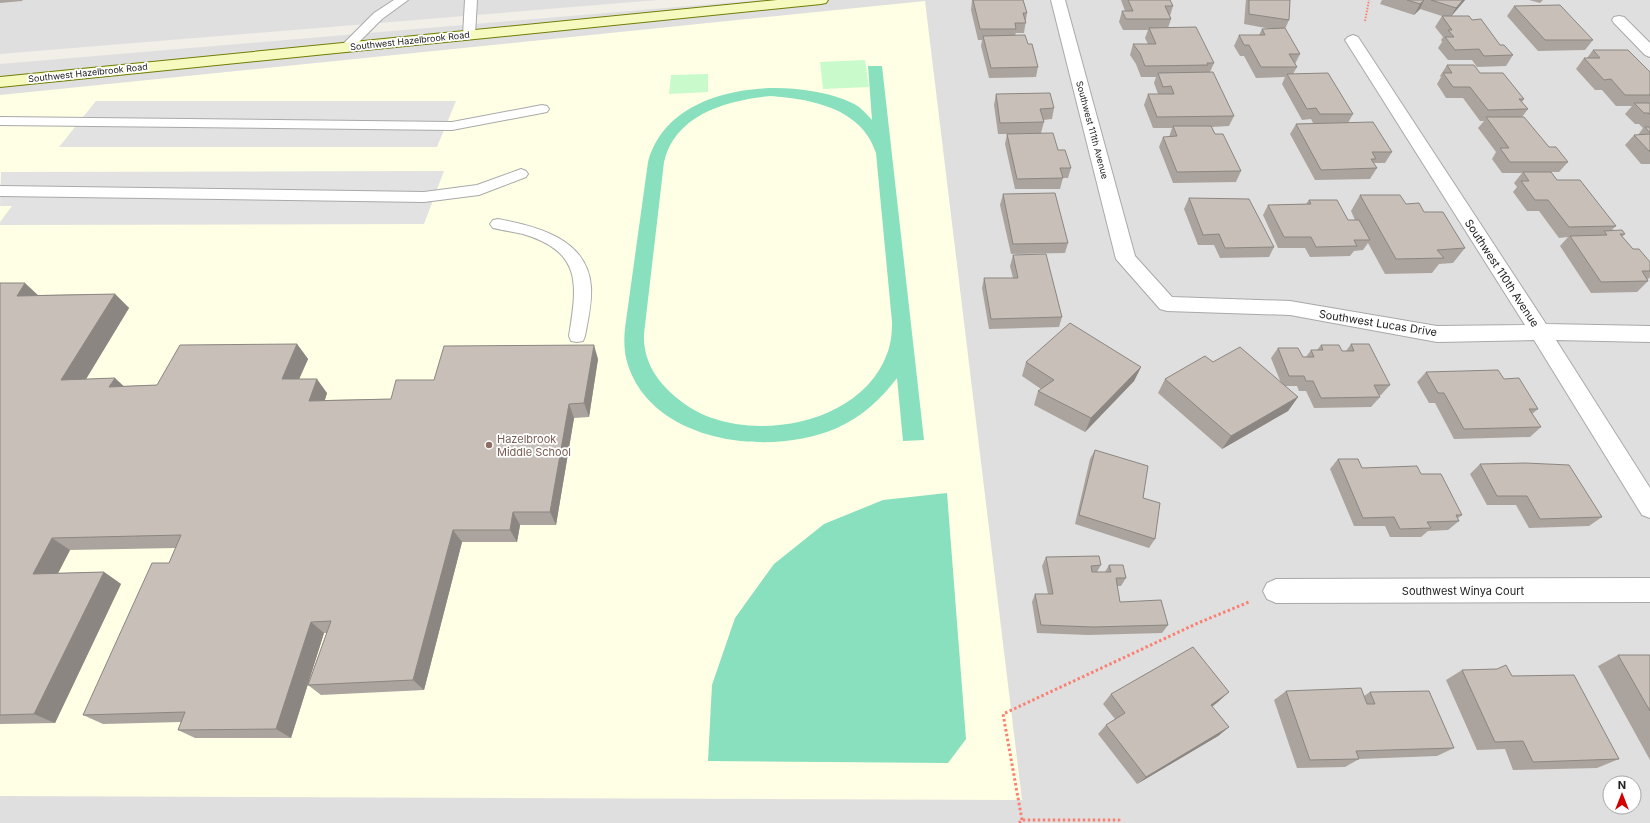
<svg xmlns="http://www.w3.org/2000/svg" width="1650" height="823" font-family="Inter,sans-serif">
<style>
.residential{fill:#e0dfdf;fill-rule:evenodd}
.education{fill:#ffffe5}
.park{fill:#c8facc}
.pitch{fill:#88e0be;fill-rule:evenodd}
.parking{fill:#e2e2e2}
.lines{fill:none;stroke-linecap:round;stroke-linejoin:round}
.lane-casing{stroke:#a9a9a9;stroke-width:2}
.street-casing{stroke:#a9a9a9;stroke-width:2}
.secondary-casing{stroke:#707d05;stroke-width:2}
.path-far1{stroke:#fa8072;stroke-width:2;stroke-dasharray:1.5 1.5;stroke-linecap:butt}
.path{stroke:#fa8072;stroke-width:3;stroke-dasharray:2.5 2.5;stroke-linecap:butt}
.lane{fill:#fff;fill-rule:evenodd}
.street{fill:#fff;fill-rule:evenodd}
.secondary{fill:#f7fabf;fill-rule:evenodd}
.wall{fill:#aba49e}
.shaded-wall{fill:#8b8681}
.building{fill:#c7bfb8;stroke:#8b8681}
.education-dot{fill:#8d6e63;stroke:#fff;stroke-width:1.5}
.labels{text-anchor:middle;stroke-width:3.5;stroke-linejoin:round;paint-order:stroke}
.far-street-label{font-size:9px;fill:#222;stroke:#fff}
.street-label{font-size:11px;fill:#222;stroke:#fff}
.education-label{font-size:11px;fill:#785e54;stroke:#fff;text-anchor:start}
</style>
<rect width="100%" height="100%" fill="#f2efe9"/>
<g class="residential">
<polygon points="0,0 658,0 0,54"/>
<path d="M761,0h889v823h-1650v-759zM1610,783h24v24h-24z"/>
</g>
<polygon class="education" points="925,1 1022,800 0,796 0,95"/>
<g class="park">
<polygon points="865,60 869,87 823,89 820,62"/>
<polygon points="708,74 708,92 669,94 671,75"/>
</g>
<g class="pitch">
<path d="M868,66h14l42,374 -21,1 -6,-63c-17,22 -34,38 -60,50 -68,30 -190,15 -211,-70 -2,-10 -2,-20 -1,-30l23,-166c18,-67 103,-81 163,-71 14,2 37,8 48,16 5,4 9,9 13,13zM770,96c41,3 92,12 106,57l16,169c0,11 -1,22 -5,32 -24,65 -116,85 -175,64 -15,-5 -29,-14 -41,-25 -17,-16 -28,-35 -27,-59l20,-172c11,-48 64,-62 106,-66z"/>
<polygon points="947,493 966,739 948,763 708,761 712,685 735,618 774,564 824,524 883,500"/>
</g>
<g class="parking">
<polygon points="96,101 456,101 437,147 59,147"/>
<polygon points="444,171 424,224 0,225 0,222 12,206 0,206 1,172"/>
</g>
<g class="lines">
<defs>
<g id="lane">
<polygon points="394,0 408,0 382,19 351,50 343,50 341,47 343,44 374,13"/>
<polygon points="465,0 477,0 475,35 473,38 465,38 463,35"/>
<polygon points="542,105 547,106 549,109 547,112 452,130 0,125 0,117 452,122"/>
<polygon points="521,169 526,171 528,174 526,177 479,195 424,202 0,196 0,186 424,192 477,185"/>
<path d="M498,219c39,7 90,20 93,68 1,16 -3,33 -6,49l-2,5 -6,1 -6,-1 -2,-5c8,-51 14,-84 -46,-102 -10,-2 -21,-4 -30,-6l-3,-4 3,-4z"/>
</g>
<g id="street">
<polygon points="1051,0 1065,0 1135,256 1172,297 1290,301 1437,326 1525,325 1345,40 1348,37 1353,35 1358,37 1546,324 1650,326 1650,342 1556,340 1650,488 1650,518 1642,515 1534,340 1437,342 1290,315 1167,311 1160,309 1116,259"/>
<polygon points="1619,16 1624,17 1650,43 1650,57 1645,55 1614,23 1612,20 1614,17"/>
<polygon points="1650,578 1650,602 1276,603 1267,599 1263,591 1267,583 1276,579"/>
</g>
<polygon id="secondary" points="777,0 828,0 826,3 821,4 0,87 0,77"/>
</defs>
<use href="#lane" class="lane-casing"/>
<use href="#street" class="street-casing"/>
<use href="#secondary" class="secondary-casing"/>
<polyline class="path-far1" points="1365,21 1369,0"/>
<g class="path">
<polyline points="1022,820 1003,714 1198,623 1249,602"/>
<polyline points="1019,823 1022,820 1119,820 1121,823"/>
</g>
<use href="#lane" class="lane"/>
<use href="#street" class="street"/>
<use href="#secondary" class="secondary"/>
</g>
<g class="wall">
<polygon points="0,0 23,0 22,1 0,3"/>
<polygon points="972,0 1023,0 1027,13 1024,33 1016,33 1015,35 1028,44 1038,67 1036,77 989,78 981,46 982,40 978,40 971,10"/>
<polygon points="1121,0 1170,0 1173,6 1170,16 1171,19 1168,28 1214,63 1210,72 1234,116 1229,126 1212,127 1215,134 1241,171 1236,182 1173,183 1159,147 1163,137 1169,137 1172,128 1153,128 1144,105 1148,94 1158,94 1154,83 1156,77 1141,77 1136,64 1130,55 1133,44 1148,44 1145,38 1148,30 1123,30 1119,22 1122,11 1125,11"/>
<polygon points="1246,0 1290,0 1289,20 1285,29 1300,54 1295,64 1297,67 1293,74 1353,114 1348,123 1392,152 1385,163 1373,163 1377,168 1370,179 1315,180 1290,134 1296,124 1313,123 1311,119 1302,120 1282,84 1285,77 1256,78 1244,56 1240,56 1234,46 1239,35 1259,35 1262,29 1271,29 1244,24"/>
<polygon points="1382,0 1465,0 1451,16 1472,20 1500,45 1513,55 1506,66 1477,67 1472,60 1448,60 1438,48 1442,42 1441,40 1443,37 1435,27 1442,16 1420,9 1414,15 1380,4"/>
<polygon points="1529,0 1543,0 1540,3"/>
<polygon points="1514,6 1593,40 1585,50 1538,51 1507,16"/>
<polygon points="1593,50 1650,72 1650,164 1641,164 1625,145 1634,135 1638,135 1643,128 1639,124 1635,124 1625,114 1632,106 1616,106 1602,90 1595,90 1576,69 1584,58 1587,58"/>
<polygon points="1447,65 1480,73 1524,99 1522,102 1528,109 1522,117 1549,147 1568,162 1559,172 1551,172 1557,180 1616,226 1612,230 1625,234 1622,237 1633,249 1650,262 1650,277 1647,280 1648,281 1637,292 1591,293 1560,246 1568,237 1559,238 1539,211 1527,211 1513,192 1517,187 1514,183 1522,173 1502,173 1492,159 1496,152 1478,128 1484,121 1480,121 1463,98 1446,98 1437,84 1441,77 1440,76"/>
<polygon points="996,94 1054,108 1052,119 1043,120 1044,122 1041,133 1058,150 1071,168 1068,178 1063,178 1060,189 1015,189 1005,144 1007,134 998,134 994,105"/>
<polygon points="1003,194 1068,243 1065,253 1011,254 1000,205"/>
<polygon points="1360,195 1406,204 1424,212 1465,248 1453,263 1439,264 1432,273 1385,274 1368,243 1363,250 1354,251 1350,256 1310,257 1305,248 1278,248 1263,215 1268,205 1306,204 1309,200 1348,220 1355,220 1351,211"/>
<polygon points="1189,198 1274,247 1269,257 1220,258 1214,245 1198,245 1184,209"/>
<polygon points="1013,255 1062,317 1059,327 989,329 982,288 984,278 1013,278 1010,266"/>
<polygon points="0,283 38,295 115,294 129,308 86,379 124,386 157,385 297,344 308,359 299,379 327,393 325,400 391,399 434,380 598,359 589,417 574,418 556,525 520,525 517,542 462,542 424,690 321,695 308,685 327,633 324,633 291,738 195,738 178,730 181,722 103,724 83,715 169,563 176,548 70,550 58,573 104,572 121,584 55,723 0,724"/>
<polygon points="1351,344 1390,385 1381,395 1378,395 1380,397 1371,407 1314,408 1306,391 1299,391 1297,386 1285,386 1298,397 1288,411 1222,449 1158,393 1165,379 1213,362 1281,383 1271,358 1278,348 1303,357 1306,357 1311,350 1317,350 1321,345 1342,351 1346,351"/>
<polygon points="1026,362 1141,367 1134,381 1085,432 1034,405 1038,391 1041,389 1022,376"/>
<polygon points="1426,372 1504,379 1538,409 1532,414 1541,427 1530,437 1454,439 1435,403 1429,403 1417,382"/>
<polygon points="1095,450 1143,498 1155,539 1149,548 1075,524 1090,459"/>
<polygon points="1338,459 1362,468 1421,474 1462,515 1457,519 1459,521 1448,530 1428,531 1421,537 1390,537 1385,526 1354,526 1330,469"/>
<polygon points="1480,464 1602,517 1589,526 1529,528 1516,505 1487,505 1470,474"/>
<polygon points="1046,557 1101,565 1097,572 1105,572 1109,565 1126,578 1121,586 1117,586 1120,602 1168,625 1162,633 1088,635 1037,633 1032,602 1035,594 1048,594 1042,566"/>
<polygon points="1618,655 1650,655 1650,760 1598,666"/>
<polygon points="1462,670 1512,676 1619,759 1597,768 1513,770 1505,749 1477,750 1446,680"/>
<polygon points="1286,691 1364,696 1370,692 1454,748 1437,756 1359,759 1345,767 1297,768 1274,700"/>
<polygon points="1111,694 1218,702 1212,707 1229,727 1218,736 1137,784 1098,734 1106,725 1115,719 1103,704"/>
</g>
<g class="shaded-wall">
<polygon points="1424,0 1420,9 1414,15 1420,4"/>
<polygon points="1463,0 1465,0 1449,19 1456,8"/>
<polygon points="25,283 40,297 17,296"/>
<polygon points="115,294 129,308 77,394 61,380"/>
<polygon points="297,344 308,359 293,393 282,379"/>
<polygon points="594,345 598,359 589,417 584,403"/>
<polygon points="1141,367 1134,381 1085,432 1091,418"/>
<polygon points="115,378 130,392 109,387"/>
<polygon points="317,379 327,393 320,414 309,401"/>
<polygon points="1298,397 1288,411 1222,449 1231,436"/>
<polygon points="569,404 574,418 556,525 550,512"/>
<polygon points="513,512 520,525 517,542 510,530"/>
<polygon points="453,530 462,542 424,690 413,680"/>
<polygon points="52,538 70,550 52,585 33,574"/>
<polygon points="104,572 121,584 55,723 34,714"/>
<polygon points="311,622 324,633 291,738 276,729"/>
<polygon points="1229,692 1218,702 1200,714 1211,705"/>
<polygon points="1229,727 1218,736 1137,784 1146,777"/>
</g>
<g class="building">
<polygon points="973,0 1023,0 1027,13 1023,13 1026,23 1015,23 1016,29 980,29"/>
<polygon points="1128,0 1170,0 1173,6 1165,6 1171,19 1126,19 1122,11 1133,11"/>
<polygon points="1249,0 1290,0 1289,20 1249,14"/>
<polygon points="1407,0 1424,0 1420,4"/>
<polygon points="1431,0 1463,0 1456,8"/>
<polygon points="1560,5 1593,40 1545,40 1514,6"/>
<polygon points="1442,16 1469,16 1472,20 1481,19 1500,45 1504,45 1513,55 1484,56 1479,49 1455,50 1445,37 1454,37 1448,30 1452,30"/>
<polygon points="1196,27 1214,63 1207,63 1208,65 1145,66 1140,53 1133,44 1156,44 1149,28"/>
<polygon points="1285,28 1300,54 1289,54 1297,67 1261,67 1249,45 1244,45 1239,35 1265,35 1262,29"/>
<polygon points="1025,35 1028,44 1032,44 1038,67 991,68 983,36"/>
<polygon points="1593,50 1628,50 1650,72 1650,95 1625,95 1611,79 1604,80 1584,58 1600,58"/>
<polygon points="1447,65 1474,65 1480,73 1503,73 1524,99 1519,99 1528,109 1488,110 1470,87 1453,87 1443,73 1452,73"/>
<polygon points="1213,72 1234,116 1157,117 1148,94 1174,94 1171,86 1163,87 1158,73"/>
<polygon points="1328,73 1353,114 1320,114 1316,108 1307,109 1287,74"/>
<polygon points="1050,93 1054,108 1040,109 1044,122 1000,123 996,94"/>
<polygon points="1634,103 1650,103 1650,115 1649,113 1644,113"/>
<polygon points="1486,117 1524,117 1549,147 1556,147 1568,162 1510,162 1500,148 1509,148"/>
<polygon points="1373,122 1392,152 1372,152 1376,159 1371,159 1377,168 1321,170 1296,124"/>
<polygon points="1173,126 1211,126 1215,134 1223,134 1241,171 1177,172 1163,137 1177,136"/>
<polygon points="1645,127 1650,127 1650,133"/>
<polygon points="1053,133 1058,150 1065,150 1071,168 1060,168 1063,178 1017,179 1007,134"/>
<polygon points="1650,134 1650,152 1634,135"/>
<polygon points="1523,172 1551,172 1557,180 1580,180 1616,226 1569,227 1548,200 1535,200 1521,181 1529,181"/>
<polygon points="1055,193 1068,243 1013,244 1003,194"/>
<polygon points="1360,195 1400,195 1406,204 1419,203 1424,212 1443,212 1465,248 1437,250 1444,258 1396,259"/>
<polygon points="1189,198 1249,199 1274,247 1225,248 1219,234 1203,235"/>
<polygon points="1309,200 1337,200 1348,220 1359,220 1370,240 1354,240 1357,246 1316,247 1311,237 1284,237 1268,205 1311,204"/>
<polygon points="1622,230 1625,234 1620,234 1633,249 1639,249 1650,262 1650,271 1642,271 1648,281 1601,282 1570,236 1607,235 1604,231"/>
<polygon points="1046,254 1062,317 991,319 984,278 1018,278 1013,255"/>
<polygon points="0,283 25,283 17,296 115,294 61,380 115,378 109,387 157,385 180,345 297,344 282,379 317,379 309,401 391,399 396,380 434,380 444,346 594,345 584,403 569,404 550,512 513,512 510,530 453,530 413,680 308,685 331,621 311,622 276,729 178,730 185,712 83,715 152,563 169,563 181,535 52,538 33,574 104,572 34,714 0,715"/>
<polygon points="1070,323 1141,367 1091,418 1038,391 1054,380 1026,362"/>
<polygon points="1351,344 1369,344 1390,385 1374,385 1380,397 1321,398 1313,381 1306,381 1304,376 1289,376 1278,348 1298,348 1303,357 1314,357 1311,350 1323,350 1321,345 1339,345 1342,351 1354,351"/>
<polygon points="1240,347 1298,397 1231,436 1165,379 1205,356 1213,362"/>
<polygon points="1498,370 1504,379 1519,378 1538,409 1529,409 1541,427 1464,429 1444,393 1438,393 1426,372"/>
<polygon points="1095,450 1148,466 1143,498 1160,503 1155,539 1079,515"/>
<polygon points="1338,459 1358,459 1362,468 1417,466 1421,474 1441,474 1462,515 1456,515 1459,521 1427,522 1431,528 1400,529 1394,517 1363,518"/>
<polygon points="1525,463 1569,465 1602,517 1540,519 1527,496 1497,496 1480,464"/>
<polygon points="1099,556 1101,565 1091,566 1092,572 1111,572 1109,565 1123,565 1126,578 1116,578 1120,602 1161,600 1168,625 1093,627 1041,625 1035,594 1053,594 1046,557"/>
<polygon points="1193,647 1229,692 1211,705 1229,727 1146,777 1106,725 1125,713 1111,694"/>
<polygon points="1618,655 1650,655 1650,711"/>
<polygon points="1506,665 1512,676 1574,675 1619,759 1533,762 1523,741 1495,742 1462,670 1497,669"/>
<polygon points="1361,688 1367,704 1375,704 1370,692 1429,691 1454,748 1356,751 1359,759 1310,760 1286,691"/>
</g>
<circle class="education-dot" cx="489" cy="445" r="4"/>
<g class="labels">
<g class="far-street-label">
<text transform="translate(410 41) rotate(-6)" y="3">Southwest Hazelbrook Road</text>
<text transform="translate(88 73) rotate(-6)" y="3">Southwest Hazelbrook Road</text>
<text transform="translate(1092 130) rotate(75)" y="3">Southwest 111th Avenue</text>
</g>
<g class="street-label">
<text transform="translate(1502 273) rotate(57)" y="4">Southwest 110th Avenue</text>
<text transform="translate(1378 323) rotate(9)" y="4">Southwest Lucas Drive</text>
<text x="1463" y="595">Southwest Winya Court</text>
</g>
<g class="education-label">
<text x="497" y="443">Hazelbrook<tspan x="497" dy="13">Middle School</tspan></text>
</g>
</g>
<g transform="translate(1622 795)"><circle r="19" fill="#ffffff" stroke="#a7a7a7"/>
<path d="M0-3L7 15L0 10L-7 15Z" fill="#d40000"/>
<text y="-6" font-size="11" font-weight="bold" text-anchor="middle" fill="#222222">N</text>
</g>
</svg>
